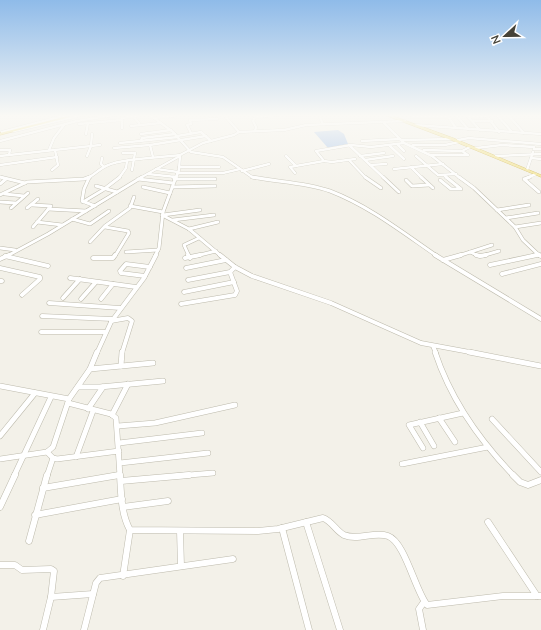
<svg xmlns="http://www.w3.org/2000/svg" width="541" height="630" font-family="Mulish,sans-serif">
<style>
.water{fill:#abc6ea}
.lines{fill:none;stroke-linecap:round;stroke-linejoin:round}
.minor-far4-casing{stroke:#bdbaac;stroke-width:3}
.minor-far3-casing{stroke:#bdbaac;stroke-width:4}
.minor-far2-casing{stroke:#bdbaac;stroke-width:5}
.minor-far1-casing{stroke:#bdbaac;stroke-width:6}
.minor-casing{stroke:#bdbaac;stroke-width:7}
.trunk-casing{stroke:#cfb246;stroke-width:1}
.minor-far4{stroke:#fff;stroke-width:2.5}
.minor-far3{stroke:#fff;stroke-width:3}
.minor-far2{stroke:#fff;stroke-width:4}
.minor-far1{stroke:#fff;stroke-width:5}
.minor{stroke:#fff;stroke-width:6}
.trunk{fill:#f2e28a;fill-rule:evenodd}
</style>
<rect width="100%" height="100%" fill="#f3f1e9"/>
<polygon class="water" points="338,130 344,134 348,144 328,148 314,132"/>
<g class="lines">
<defs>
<g id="minor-far4">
<polyline points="150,115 173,132 191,152 223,157 252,177 257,178"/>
<polyline points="289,115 309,115"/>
<polyline points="319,115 323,124"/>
<polyline points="447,115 456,128"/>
<polyline points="456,115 468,129"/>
<polyline points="466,115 480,130"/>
<polyline points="486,115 499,132"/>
<polyline points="497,115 512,132"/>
<polyline points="508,115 524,133"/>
<polyline points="133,116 139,123"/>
<polyline points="412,117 448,117"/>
<polyline points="469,117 487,116"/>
<polyline points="154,118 181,115"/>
<polyline points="473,121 492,121"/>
<polyline points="384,123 404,143 432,156 460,178"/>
<polyline points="79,124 122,120"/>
<polyline points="415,125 541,134"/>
<polyline points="131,126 161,123"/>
<polyline points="122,128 122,118 140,115"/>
<polyline points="14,131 82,115"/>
<polyline points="255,131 256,127 253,121 255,117 277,115"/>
<polyline points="2,132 67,115"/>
<polyline points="239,132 284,130 306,125 405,121"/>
<polyline points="191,133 187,125 191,124 190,120 217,119"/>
<polyline points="86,134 88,123"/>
<polyline points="141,134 171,130"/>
<polyline points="177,136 201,132 211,141"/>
<polyline points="401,140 452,139"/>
<polyline points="458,140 469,138 541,144"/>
<polyline points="0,141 77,121 114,115"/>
<polyline points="141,141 142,138 175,134"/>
<polyline points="362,141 400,139"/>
<polyline points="120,143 178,137"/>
<polyline points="150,145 153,157"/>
<polyline points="349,145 384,178"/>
<polyline points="398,145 404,151"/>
<polyline points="413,145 445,145 459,142"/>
<polyline points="390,146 404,159"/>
<polyline points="114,148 150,145 206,136"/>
<polyline points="476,148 502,145 534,147"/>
<polyline points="534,149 541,149"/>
<polyline points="0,150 10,150 9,155"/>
<polyline points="49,150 54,138 64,125"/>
<polyline points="424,150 462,151 470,147"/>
<polyline points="123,153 135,153 132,170"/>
<polyline points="431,155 468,155 462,151"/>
<polyline points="0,156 100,145"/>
<polyline points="87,156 91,146 92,134"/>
<polyline points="286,156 296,166"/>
<polyline points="360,156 384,153"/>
<polyline points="416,156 438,175 456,174"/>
<polyline points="496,156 541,154"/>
<polyline points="102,158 101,164 104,167"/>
<polyline points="531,158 541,159"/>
<polyline points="355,159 332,162 324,161 316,151 351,145 371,147 404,143"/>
<polyline points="349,160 366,178"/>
<polyline points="365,160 393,156"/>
<polyline points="0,165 57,157"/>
<polyline points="370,165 386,164"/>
<polyline points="179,167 219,167"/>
<polyline points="411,167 422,178"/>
<polyline points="156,169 178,172"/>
<polyline points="394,169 443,164"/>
<polyline points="52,170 58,165 55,150"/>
<polyline points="527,170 533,152"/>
<polyline points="242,171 269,164"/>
<polyline points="177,173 223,173 240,169"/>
<polyline points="295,173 290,167 324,161"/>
<polyline points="148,174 176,177"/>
<polyline points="444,175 447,178"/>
<polyline points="0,177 3,178"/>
<path d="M87,178c8,-3 12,-9 19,-12 18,-8 53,-8 74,-11"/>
<polyline points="119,178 126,168 127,161"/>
<polyline points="140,178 180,156"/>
<polyline points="176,178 179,170 180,155 203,143 234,135 239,132 224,115"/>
<polyline points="527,178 536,174"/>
</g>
<g id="minor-far3">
<polyline points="0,177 25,183"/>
<polyline points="173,177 176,177"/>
<path d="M252,177c25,5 53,5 78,14 39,15 72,41 107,65"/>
<polyline points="365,177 381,188"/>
<polyline points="383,177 399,192"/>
<polyline points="421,177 433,188"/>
<polyline points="459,177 474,188 515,227 523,240 540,256"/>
<polyline points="530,177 524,179 539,192"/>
<polyline points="89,178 84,189 82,201 95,206"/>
<polyline points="138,179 173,183"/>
<polyline points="174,179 215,179"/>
<polyline points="406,180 412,186 429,185"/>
<polyline points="440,180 451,189 461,189 446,177"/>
<polyline points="0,184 6,179"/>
<polyline points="96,186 117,192"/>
<polyline points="143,187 170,193"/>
<polyline points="172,187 215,186"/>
<polyline points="5,194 24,196"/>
<polyline points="0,195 27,182 84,179 90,177"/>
<polyline points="0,202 16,203"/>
<polyline points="83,202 103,190 120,177"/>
<polyline points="32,205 51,206 33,227"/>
<polyline points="130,206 163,212"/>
<polyline points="11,208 28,193"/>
<polyline points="27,208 38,199"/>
<polyline points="48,209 86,211"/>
<polyline points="497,210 529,205"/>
<polyline points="162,215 189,229 221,256"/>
<polyline points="163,215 200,210"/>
<polyline points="506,218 538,213"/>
<polyline points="72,219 90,224 109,211"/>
<polyline points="173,220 214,215"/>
<polyline points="37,222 62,225"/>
<polyline points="105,227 128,231 129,233 115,256"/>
<polyline points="515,227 541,223"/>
<polyline points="189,229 218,222"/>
<polyline points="90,242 105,226 130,208 134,197"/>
<polyline points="0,248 15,250"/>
<polyline points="126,252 158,250"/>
<polyline points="470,252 479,256"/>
<polyline points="7,256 48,234 142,177"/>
<polyline points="155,256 159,248 163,212 176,177"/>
<polyline points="189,256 184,245 199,238"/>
<polyline points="196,256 216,251"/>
<polyline points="458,256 492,245"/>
<polyline points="482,256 499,251"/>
<polyline points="532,256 539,254"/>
</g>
<g id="minor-far2">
<polyline points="188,255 190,258"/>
<polyline points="220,255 235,267 252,276 331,303 421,343 475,353"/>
<polyline points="435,255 541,319"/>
<polyline points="476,255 480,256 486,255"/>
<polyline points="539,255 541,256"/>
<polyline points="5,256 48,266"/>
<polyline points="93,258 113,258 115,255"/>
<polyline points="185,258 200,255"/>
<polyline points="0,259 9,255"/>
<polyline points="443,260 461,255"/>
<polyline points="490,265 537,255"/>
<polyline points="0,268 40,277 40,279 22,295"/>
<polyline points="186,268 226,260"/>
<polyline points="502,274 541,264"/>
<polyline points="145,276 121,273 120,271 126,264 150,267"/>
<polyline points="70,278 136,287"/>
<polyline points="188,280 230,272 235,267"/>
<polyline points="0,281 2,281"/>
<polyline points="184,292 234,282"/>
<polyline points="63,298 80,279"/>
<polyline points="81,299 96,282"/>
<polyline points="101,299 113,284"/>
<polyline points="49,303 120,308"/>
<polyline points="181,304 235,295 237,291 230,272"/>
<polyline points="42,316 112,319"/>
<polyline points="111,321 128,318 132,321 122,353"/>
<polyline points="41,332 105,332"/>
<polyline points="433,346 436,353"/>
<polyline points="97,353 111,322 144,278 156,255"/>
</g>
<g id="minor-far1">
<path d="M435,352c16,48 44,88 79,124"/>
<polyline points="469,352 541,366"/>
<polyline points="121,366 122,352"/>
<polyline points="90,369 153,363"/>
<polyline points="0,386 69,399"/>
<polyline points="78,387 100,387 163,381"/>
<polyline points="68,403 111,414 116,418 120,476"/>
<polyline points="88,409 103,387"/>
<polyline points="112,415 128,384"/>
<polyline points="439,418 455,442"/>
<polyline points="492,419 541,472"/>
<polyline points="420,422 434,446"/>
<polyline points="118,426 155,423 235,405"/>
<polyline points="0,436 35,393"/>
<polyline points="119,443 202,433"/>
<polyline points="423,448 409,425 463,413"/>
<polyline points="47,452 53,458 57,459 119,451"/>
<polyline points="76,457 93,411"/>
<polyline points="0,459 47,452 53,447 69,399 90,369 97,352"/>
<polyline points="120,463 208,453"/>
<polyline points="402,464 488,447"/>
<polyline points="14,476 51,397"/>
<polyline points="47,476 53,458"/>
<polyline points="113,476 120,475"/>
<polyline points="177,476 213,473"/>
</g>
<g id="minor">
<path d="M120,475c1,18 1,39 10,55l128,1 20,-2 45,-11c9,3 13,13 21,17 14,6 30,-4 44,1 17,6 27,54 39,69l76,-9h38"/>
<polyline points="513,475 520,482 528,485 541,480"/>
<polyline points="121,481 189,475"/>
<polyline points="43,488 119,475"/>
<polyline points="0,507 15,475"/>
<polyline points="123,507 168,501"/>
<polyline points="35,515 122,499"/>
<polyline points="306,522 340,630"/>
<polyline points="488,522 537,596"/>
<polyline points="282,528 309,630"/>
<polyline points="180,531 181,566"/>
<polyline points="29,541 47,475"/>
<polyline points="0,565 15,565 22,570 51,569 54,571 51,597 43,630"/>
<polyline points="123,576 130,530"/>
<polyline points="51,597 93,594"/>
<polyline points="84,630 96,583 100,578 233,559"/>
<polyline points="423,630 419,609 424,602"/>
</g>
<g id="trunk">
<polygon points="72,115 78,115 0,135 0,133"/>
<polygon points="385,115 390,115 453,138 541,175 541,177 451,140"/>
</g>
</defs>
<use href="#minor-far4" class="minor-far4-casing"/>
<use href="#minor-far3" class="minor-far3-casing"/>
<use href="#minor-far2" class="minor-far2-casing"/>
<use href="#minor-far1" class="minor-far1-casing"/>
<use href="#minor" class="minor-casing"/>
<use href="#trunk" class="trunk-casing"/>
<use href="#minor-far4" class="minor-far4"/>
<use href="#minor-far3" class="minor-far3"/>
<use href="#minor-far2" class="minor-far2"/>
<use href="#minor-far1" class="minor-far1"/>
<use href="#minor" class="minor"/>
<use href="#trunk" class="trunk"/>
</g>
<linearGradient id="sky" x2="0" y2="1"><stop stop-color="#8fbbe9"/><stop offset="0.57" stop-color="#faf9f5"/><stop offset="1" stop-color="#faf9f5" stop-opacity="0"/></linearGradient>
<rect width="541" height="203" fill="url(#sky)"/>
<g transform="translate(505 36) rotate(248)" stroke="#ffffff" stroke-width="3" paint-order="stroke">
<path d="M0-3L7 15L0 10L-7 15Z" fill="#454238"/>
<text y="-6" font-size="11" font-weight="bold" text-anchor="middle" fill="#454238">N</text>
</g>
</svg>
